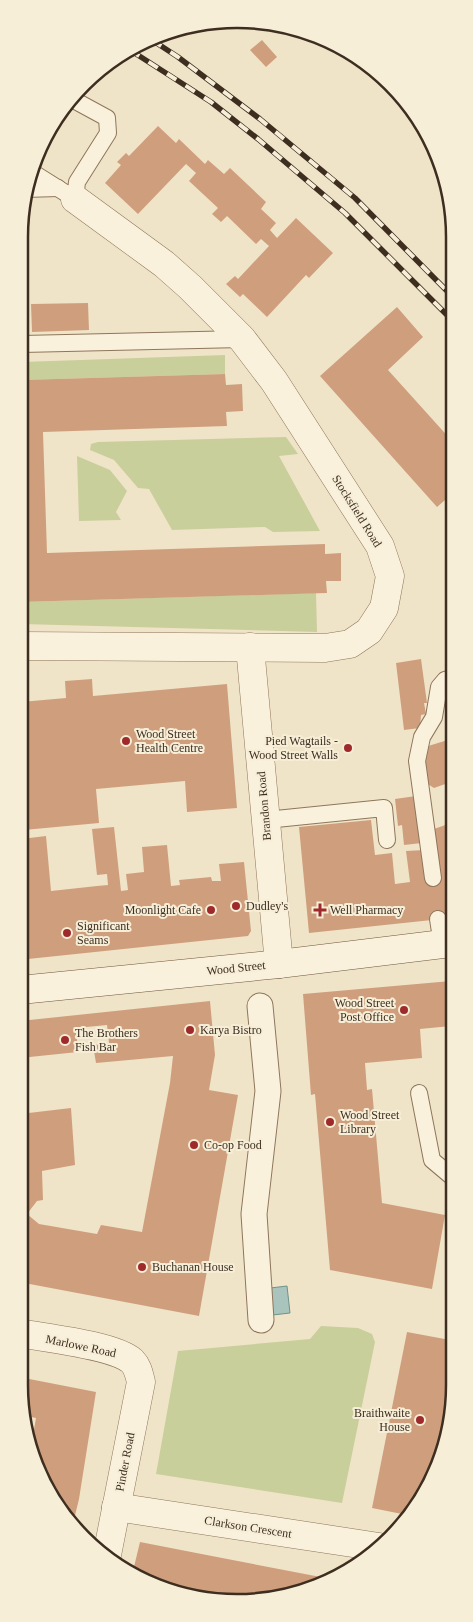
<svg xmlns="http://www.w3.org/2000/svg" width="473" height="1622" font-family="'Times New Roman',serif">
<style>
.green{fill:#c9cf9b}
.water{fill:#a9c4bc;stroke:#6f938a}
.building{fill:#cf9f7d}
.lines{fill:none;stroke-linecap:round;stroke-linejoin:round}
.service-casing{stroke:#8d765c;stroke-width:18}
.pedestrian-casing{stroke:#8d765c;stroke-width:27}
.minor-casing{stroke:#8d765c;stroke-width:29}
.secondary-casing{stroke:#6f573f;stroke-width:29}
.service{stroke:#faf1dc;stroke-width:16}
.pedestrian{stroke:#faf1dc;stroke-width:25}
.minor{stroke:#faf1dc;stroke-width:28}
.secondary{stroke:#faf1dc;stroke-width:28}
.rail-casing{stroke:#3d2e20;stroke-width:5.5}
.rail{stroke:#f7eed8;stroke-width:4;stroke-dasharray:11;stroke-linecap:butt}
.poi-dot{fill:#9e2a2b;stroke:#f7eed8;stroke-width:2}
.labels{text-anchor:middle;stroke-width:4;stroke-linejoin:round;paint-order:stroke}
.street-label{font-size:12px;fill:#3d2e20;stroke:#f7eed8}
.poi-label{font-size:12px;fill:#3d2e20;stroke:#f7eed8;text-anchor:start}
.rim{fill:none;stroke:#3d2e20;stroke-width:2.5}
</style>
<rect width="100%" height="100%" fill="#f0e4c8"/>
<g class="green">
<polygon points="225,355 225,374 22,380 22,362"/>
<polygon points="286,437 298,454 279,456 320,531 273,532 265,527 172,530 149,489 138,488 114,460 90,450 91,444 98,442"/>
<polygon points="77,456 110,470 127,491 116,512 121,520 79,521"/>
<polygon points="316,593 317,632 21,624 21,602"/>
<polygon points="321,1326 358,1328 372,1334 375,1342 342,1503 156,1474 178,1351 310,1339"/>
</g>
<polygon class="water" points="287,1286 290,1313 264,1316 262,1289"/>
<g class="building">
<polygon points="262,40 277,57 266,67 250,50"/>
<polygon points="158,126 176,143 179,139 205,164 208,160 224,174 230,168 266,202 261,209 276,223 270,230 277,238 296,218 333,253 309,278 306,275 267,317 243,294 240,297 226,284 235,276 238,279 269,246 261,239 256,244 227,216 221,222 212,214 218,208 189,181 196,173 186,164 138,214 105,183 121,165 117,162 126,153 129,156"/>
<polygon points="88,303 89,330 32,332 31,304"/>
<polygon points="397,307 423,337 388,370 452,441 452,494 437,507 320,376"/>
<polygon points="225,374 226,385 242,384 243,411 226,412 227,426 43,432 47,553 325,544 325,554 341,553 341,581 326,581 327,593 21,602 22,380"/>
<polygon points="421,659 427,703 424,703 426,714 421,715 420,728 404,730 396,663"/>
<polygon points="92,679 93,696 227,684 237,808 187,812 185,781 96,789 99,823 24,830 21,791 21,702 66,698 65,681"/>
<polygon points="451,739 451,782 434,788 426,783 421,761 425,747"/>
<polygon points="416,796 422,843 404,845 402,825 398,826 395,799"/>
<polygon points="371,820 375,855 392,853 395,884 410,882 406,851 424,850 434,829 451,823 451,915 432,920 309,933 299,827"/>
<polygon points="114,827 121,891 128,890 126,874 144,872 142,847 167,845 171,886 180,885 179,880 211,877 212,881 221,881 219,864 244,862 251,931 248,936 28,959 24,916 28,916 21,839 46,836 51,891 97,886 108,885 107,874 97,875 92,829"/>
<polygon points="451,981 451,1026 420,1029 422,1058 365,1063 367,1090 372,1089 382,1203 445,1215 432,1289 330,1270 315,1094 311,1095 303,994"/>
<polygon points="210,1001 215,1055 209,1090 238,1095 199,1316 19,1282 20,1114 71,1108 75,1165 42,1171 43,1200 37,1201 27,1214 39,1224 97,1234 101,1225 142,1232 170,1083 173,1056 96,1063 93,1045 109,1043 107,1025 76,1028 78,1052 20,1058 20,1021"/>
<polygon points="407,1332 450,1340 450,1428 425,1495 407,1515 372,1508"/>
<polygon points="19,1377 96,1392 79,1499 72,1528 35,1469 31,1446 36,1418 25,1416 19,1385"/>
<polygon points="140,1542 217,1557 331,1579 306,1592 222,1603 140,1581 132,1575"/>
</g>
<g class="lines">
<defs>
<g id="service">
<polyline points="32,172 75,199 77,182 108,133 107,118 72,99"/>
<polyline points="25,189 58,188"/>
<polyline points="22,344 242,339"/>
<polyline points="266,820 384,808 387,840"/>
<polyline points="433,878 417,761 422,737 434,717 439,687 445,680 452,678"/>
<polyline points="438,919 442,945"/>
<polyline points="419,1093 432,1160 451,1176"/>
</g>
<polyline id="pedestrian" points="260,1006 268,1091 254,1214 261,1320"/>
<g id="minor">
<polyline points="21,646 325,648 350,644 369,631 384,608 390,576 380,546 274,381 242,339 190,287 164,264 75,199"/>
<polyline points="250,647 279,964"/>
<path d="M19,1333c26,5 95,12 113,28 6,6 7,13 9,21l-34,173"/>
<polyline points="116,1507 379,1547"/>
</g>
<polyline id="secondary" points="20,990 279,964 451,943"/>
</defs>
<use href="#service" class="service-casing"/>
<use href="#pedestrian" class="pedestrian-casing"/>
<use href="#minor" class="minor-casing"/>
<use href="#secondary" class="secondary-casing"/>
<use href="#service" class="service"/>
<use href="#pedestrian" class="pedestrian"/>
<use href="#minor" class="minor"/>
<use href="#secondary" class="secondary"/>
<defs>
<g id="rail">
<polyline points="152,40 178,57 260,119 355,198 452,296"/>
<polyline points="130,50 211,102 258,139 345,213 452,320"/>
</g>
</defs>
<use href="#rail" class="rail-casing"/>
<use href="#rail" class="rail"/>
</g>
<g class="poi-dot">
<circle cx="126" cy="741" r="5"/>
<circle cx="348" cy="748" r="5"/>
<circle cx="236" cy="906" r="5"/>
<circle cx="211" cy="910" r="5"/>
<path d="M317.5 902.5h5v5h5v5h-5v5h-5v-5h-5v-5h5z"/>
<circle cx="67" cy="933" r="5"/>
<circle cx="404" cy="1010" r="5"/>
<circle cx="190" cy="1030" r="5"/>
<circle cx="65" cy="1040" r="5"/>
<circle cx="330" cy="1122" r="5"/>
<circle cx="194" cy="1145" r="5"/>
<circle cx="142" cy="1267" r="5"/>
<circle cx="420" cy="1420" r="5"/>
</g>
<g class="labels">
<g class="street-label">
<text transform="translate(357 511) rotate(58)" y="4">Stocksfield Road</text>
<text transform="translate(264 806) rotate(-95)" y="4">Brandon Road</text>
<text transform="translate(236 968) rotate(-6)" y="4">Wood Street</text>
<text transform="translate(81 1346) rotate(12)" y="4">Marlowe Road</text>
<text transform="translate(125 1462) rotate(-79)" y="4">Pinder Road</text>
<text transform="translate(248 1527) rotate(9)" y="4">Clarkson Crescent</text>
</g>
<g class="poi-label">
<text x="136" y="738">Wood Street<tspan x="136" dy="14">Health Centre</tspan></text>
<text x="338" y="745" text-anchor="end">Pied Wagtails -<tspan x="338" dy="14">Wood Street Walls</tspan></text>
<text x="246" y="910">Dudley's</text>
<text x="201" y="914" text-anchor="end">Moonlight Cafe</text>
<text x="330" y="914">Well Pharmacy</text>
<text x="77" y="930">Significant<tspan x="77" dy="14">Seams</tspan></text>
<text x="394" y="1007" text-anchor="end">Wood Street<tspan x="394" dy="14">Post Office</tspan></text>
<text x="200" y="1034">Karya Bistro</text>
<text x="75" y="1037">The Brothers<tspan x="75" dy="14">Fish Bar</tspan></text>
<text x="340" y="1119">Wood Street<tspan x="340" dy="14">Library</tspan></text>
<text x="204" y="1149">Co-op Food</text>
<text x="152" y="1271">Buchanan House</text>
<text x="410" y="1417" text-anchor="end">Braithwaite<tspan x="410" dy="14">House</tspan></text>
</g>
</g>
<path d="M0 0H473V1622H0ZM237 28H237A209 209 0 0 1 446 237V1385A209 209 0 0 1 237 1594H237A209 209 0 0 1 28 1385V237A209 209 0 0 1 237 28Z" fill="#f7eed8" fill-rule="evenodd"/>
<path class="rim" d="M237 28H237A209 209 0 0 1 446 237V1385A209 209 0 0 1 237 1594H237A209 209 0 0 1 28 1385V237A209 209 0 0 1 237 28Z"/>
</svg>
